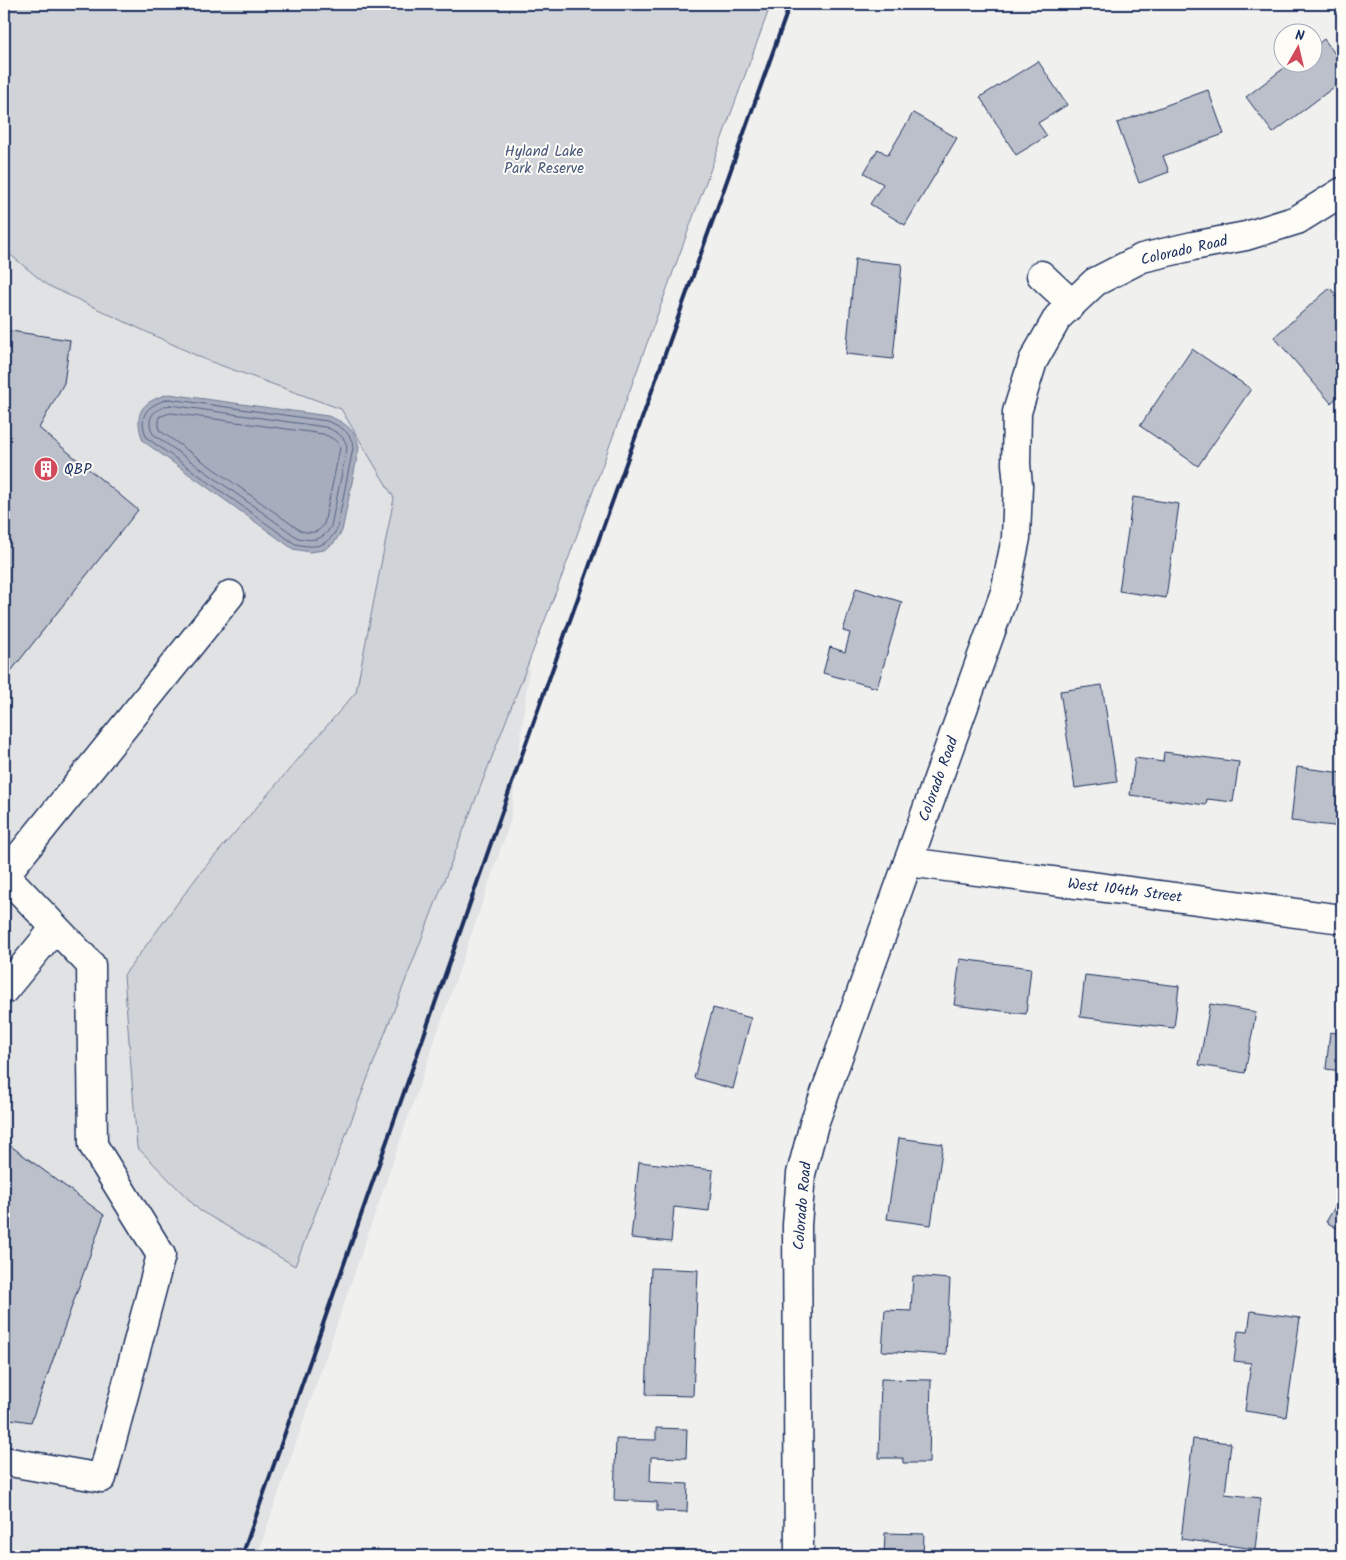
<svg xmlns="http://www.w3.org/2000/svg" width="1346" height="1560" font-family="Kalam,sans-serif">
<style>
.built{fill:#e0e2e3}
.green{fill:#d0d3d8;stroke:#76819b}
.water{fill:#a7adbd;stroke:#6f7b97}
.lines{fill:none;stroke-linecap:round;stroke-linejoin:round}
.shore{stroke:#536184;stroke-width:1}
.building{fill:#bbc0ca;stroke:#1b2f5e}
.minor-casing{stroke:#1b2f5e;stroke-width:31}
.minor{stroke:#fdfcf7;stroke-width:28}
.rail{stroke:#1b2f5e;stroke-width:4}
.labels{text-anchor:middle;stroke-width:4;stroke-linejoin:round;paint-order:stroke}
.park-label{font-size:15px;fill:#48587c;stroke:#fdfcf7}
.street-label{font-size:15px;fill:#1b2f5e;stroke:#fdfcf7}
.poi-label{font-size:15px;fill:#1b2f5e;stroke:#fdfcf7;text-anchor:start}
</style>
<rect width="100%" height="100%" fill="#f0f0ee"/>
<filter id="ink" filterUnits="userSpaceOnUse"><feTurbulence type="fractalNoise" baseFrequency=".02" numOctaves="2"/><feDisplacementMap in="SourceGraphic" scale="10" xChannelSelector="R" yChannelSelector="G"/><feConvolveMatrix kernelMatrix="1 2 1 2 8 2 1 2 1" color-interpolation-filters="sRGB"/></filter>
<g filter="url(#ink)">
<polygon class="built" points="4,252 453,430 538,599 510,822 257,1556 4,1556"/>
<polygon class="green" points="4,4 771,4 562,576 295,1266 199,1210 137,1147 124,975 200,873 356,692 394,498 341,409 206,360 47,285 7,252 4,252"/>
<path class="water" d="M169,394l159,22c16,6 29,14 31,32l-17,83 -8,12 -10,7 -14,2 -17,-3 -150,-108c-10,-29 -2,-39 26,-47z"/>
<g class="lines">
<g class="shore">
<path d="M169,399l158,22c13,5 25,11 26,27l-16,81c-11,19 -22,19 -42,15l-148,-106c-10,-23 0,-33 22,-39z"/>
<path d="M170,405l155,22c10,4 21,9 22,21l-16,78c-8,15 -18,15 -33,12l-145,-104c-8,-17 1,-25 17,-29z"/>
<path d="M171,413l152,21c7,3 15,6 17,14l-16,76c-6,10 -13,9 -23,7l-142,-101v-13z"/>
</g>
</g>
<g class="building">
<polygon points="1324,39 1342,63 1342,81 1273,133 1246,97 1292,62 1314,62 1314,47"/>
<polygon points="1038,61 1067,105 1038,123 1047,136 1016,155 980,97"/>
<polygon points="1208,90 1224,134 1163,156 1169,172 1139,183 1117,123"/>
<polygon points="913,113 957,138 905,225 870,204 883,184 864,173 878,149 888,155"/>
<polygon points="855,259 902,264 893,359 846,354"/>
<polygon points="1330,288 1342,301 1342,393 1331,403 1274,337"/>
<polygon points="4,330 70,340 64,383 39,428 138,510 4,680"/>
<polygon points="1192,349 1251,389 1198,466 1140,426"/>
<polygon points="1133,497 1179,504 1166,598 1119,591"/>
<polygon points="856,588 902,602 877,688 823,673 830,647 845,652 850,633 843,631"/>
<polygon points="1102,685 1117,782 1075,788 1060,691"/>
<polygon points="1164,752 1239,762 1233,802 1207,799 1206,805 1130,795 1135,758 1163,762"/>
<polygon points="1297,767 1342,773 1342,827 1291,821"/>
<polygon points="960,959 1031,968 1026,1014 954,1005"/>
<polygon points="1085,975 1179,986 1174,1028 1080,1017"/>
<polygon points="1210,1004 1256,1012 1245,1073 1199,1065"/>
<polygon points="713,1008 751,1018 733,1089 694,1078"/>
<polygon points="1330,1032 1342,1034 1342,1071 1326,1069"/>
<polygon points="899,1138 943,1144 931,1225 887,1219"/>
<polygon points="4,1141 104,1215 31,1422 4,1418"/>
<polygon points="639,1162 713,1170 709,1211 674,1207 671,1242 631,1238"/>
<polygon points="1342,1195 1342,1231 1326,1222"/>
<polygon points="651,1268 698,1270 693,1396 646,1395"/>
<polygon points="913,1276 950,1279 946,1355 882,1351 885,1310 911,1311"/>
<polygon points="1251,1311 1300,1318 1286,1417 1245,1411 1251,1363 1234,1361 1238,1331 1248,1332"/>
<polygon points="881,1379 931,1380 929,1463 903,1463 903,1458 879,1458"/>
<polygon points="656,1428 687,1429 686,1458 651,1457 650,1482 688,1484 687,1512 657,1511 657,1502 614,1500 616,1439 656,1440"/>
<polygon points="1193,1439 1231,1443 1225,1494 1261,1498 1255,1549 1181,1539"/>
<polygon points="885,1533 924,1534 923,1556 884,1556"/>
<rect x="619" y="1554" width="70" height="2"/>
</g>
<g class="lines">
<defs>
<g id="minor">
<polyline points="1041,275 1072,304"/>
<polyline points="908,862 1342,919"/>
<polyline points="4,876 230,595"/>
<polyline points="4,990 55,928"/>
<polyline points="4,1461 102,1478 161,1255 93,1145 91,965 5,875"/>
<polyline points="799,1556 797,1225 801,1174 814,1124 1005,592 1016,538 1018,485 1016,464 1017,412 1033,361 1058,317 1095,282 1142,258 1193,246 1246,236 1297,220 1342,192"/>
</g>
</defs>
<use href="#minor" class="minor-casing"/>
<use href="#minor" class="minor"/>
<polyline class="rail" points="242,1556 519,763 790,4"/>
</g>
</g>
<defs>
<symbol id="building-disc" viewBox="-11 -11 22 22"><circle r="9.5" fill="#d1495b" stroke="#fdfcf7"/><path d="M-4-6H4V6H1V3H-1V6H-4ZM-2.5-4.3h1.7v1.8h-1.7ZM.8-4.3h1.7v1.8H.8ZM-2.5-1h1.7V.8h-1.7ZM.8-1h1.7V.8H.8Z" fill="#fff"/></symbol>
</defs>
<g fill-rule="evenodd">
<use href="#building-disc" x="32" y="455" width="28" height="28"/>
</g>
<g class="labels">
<g class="park-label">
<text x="544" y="156">Hyland Lake<tspan x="544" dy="17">Park Reserve</tspan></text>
</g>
<g class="street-label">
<text transform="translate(1184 250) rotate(-13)" y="5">Colorado Road</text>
<text transform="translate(938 779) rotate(-70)" y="5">Colorado Road</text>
<text transform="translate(1125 890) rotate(7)" y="5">West 104th Street</text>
<text transform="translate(802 1206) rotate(-85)" y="5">Colorado Road</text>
</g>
<g class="poi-label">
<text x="64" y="474">QBP</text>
</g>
</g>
<rect width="1346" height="1560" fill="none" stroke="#fdfcf7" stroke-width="20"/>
<rect x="10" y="10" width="1326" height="1540" fill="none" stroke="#1b2f5e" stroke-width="2" filter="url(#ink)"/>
<g transform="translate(1298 48) rotate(8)"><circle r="24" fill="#fdfcf7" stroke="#a3aaba"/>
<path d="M0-4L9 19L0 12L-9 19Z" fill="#d1495b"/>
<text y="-8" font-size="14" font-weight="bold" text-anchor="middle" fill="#1b2f5e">N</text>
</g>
</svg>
